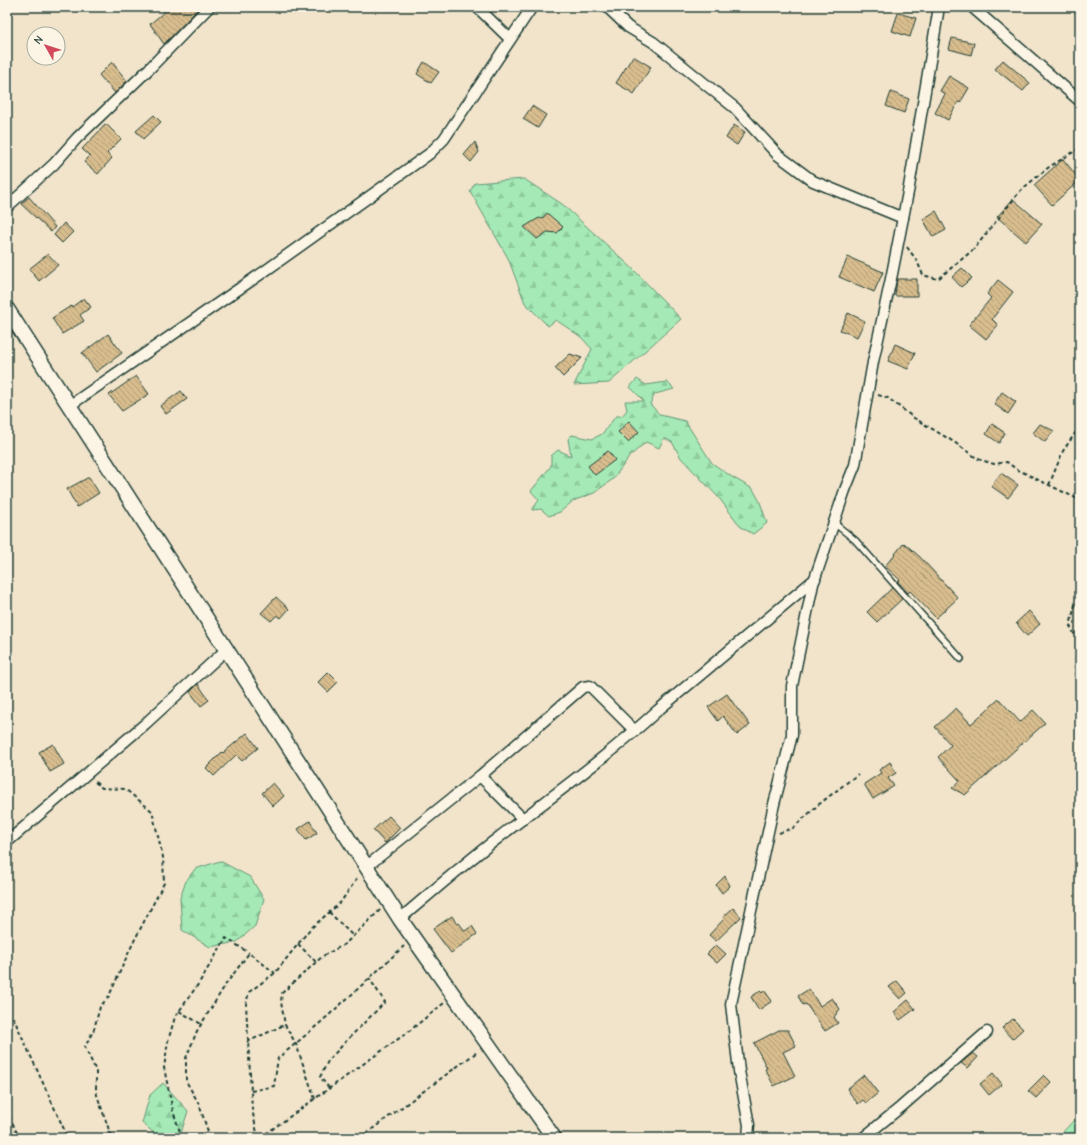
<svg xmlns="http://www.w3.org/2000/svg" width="1087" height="1145" font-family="'Comic Neue',sans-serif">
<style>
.forest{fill:url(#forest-firs);stroke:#629475}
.building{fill:url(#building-back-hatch);stroke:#1f3d34}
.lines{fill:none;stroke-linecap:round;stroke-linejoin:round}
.lane-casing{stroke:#1f3d34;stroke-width:8}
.street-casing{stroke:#1f3d34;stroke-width:13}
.secondary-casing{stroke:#1f3d34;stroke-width:17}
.path{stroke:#1f3d34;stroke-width:2;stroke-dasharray:4 3;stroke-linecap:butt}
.lane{stroke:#fcf5e5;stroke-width:5}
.street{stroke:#fcf5e5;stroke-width:10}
.secondary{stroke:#fcf5e5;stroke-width:14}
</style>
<defs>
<pattern id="forest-firs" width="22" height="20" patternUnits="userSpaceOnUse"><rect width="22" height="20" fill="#a5eab6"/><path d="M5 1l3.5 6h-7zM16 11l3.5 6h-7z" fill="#8eca9d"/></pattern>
<pattern id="building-back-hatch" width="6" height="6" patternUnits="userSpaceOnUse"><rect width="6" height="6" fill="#d8bd8e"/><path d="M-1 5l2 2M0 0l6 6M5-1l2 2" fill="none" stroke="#af9b75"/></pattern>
</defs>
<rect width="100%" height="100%" fill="#f1e4cb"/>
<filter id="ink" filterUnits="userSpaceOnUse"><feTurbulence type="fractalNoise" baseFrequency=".025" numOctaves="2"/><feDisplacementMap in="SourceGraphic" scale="8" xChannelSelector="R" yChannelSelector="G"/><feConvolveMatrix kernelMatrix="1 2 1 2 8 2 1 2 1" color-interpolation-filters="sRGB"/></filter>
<g filter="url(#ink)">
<g class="forest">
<polygon points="524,179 562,204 632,268 681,319 609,383 574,385 592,349 581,337 556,320 548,326 525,303 508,258 470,191 475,183"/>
<polygon points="637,379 646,385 667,382 674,389 655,394 650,404 660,415 685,421 712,463 732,477 753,489 760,502 767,523 753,534 741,527 719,498 681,458 672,442 664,438 659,448 646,442 630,456 613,479 594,493 573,501 560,512 549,516 541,509 532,510 539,500 531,491 551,466 551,456 558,450 571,456 568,439 572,435 592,439 602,434 616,416 622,416 627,410 625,401 644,401 630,387"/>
<polygon points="220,861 250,877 264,899 255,926 237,942 210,947 182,930 180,898 186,881 195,869"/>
<polygon points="163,1083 188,1111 180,1136 160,1138 142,1123 150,1095"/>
<polygon points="1080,1114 1080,1138 1057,1138"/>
</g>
<g class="building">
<polygon points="170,7 200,7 164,44 150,24"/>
<polygon points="898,13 916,18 910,37 892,31"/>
<polygon points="952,38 974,43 971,55 949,49"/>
<polygon points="633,56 651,67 634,94 616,83"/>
<polygon points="1003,60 1030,83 1023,91 995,69"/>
<polygon points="112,62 127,81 115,93 99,75"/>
<polygon points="424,62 439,72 431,83 417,74"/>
<polygon points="949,76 969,88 960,103 958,102 948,120 935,113 945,94 940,91"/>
<polygon points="891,92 909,99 904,113 886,106"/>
<polygon points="532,106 546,115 538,128 523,119"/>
<polygon points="154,115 161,122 143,139 136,131"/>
<polygon points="106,124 121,139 107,153 112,158 98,174 84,162 90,156 82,149"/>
<polygon points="734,125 745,132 737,145 726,138"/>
<polygon points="475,142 479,152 471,162 464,155"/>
<polygon points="1063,159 1080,180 1052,205 1034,185"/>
<polygon points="29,197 55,227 51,232 21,204"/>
<polygon points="1013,199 1042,224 1026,242 997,217"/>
<polygon points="936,211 946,230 933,237 923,219"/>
<polygon points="547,213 563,227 557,233 547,232 537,239 524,227 539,218 542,219"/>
<polygon points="64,223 73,232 62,243 54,235"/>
<polygon points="48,254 58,265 39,281 29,269"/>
<polygon points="848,257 883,272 874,292 839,277"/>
<polygon points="962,268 972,278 961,287 952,277"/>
<polygon points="897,279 917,279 917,296 895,296"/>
<polygon points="998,280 1013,292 992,319 998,325 986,339 969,325 991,298 987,294"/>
<polygon points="84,298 91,307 80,315 84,321 62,334 52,318 71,306 72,307"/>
<polygon points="848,313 865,321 857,337 840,330"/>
<polygon points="108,334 122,353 96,372 82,353"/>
<polygon points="895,344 915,353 908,369 888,361"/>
<polygon points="570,354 582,358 563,377 555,368"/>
<polygon points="136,376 149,394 122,411 109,395"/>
<polygon points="181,391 187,399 166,414 160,406"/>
<polygon points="1002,392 1016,402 1008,414 994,404"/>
<polygon points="629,421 639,432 628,442 618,432"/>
<polygon points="992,424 1005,433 999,443 986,434"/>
<polygon points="1040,424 1054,431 1045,442 1033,433"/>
<polygon points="608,451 615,460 595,475 588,466"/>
<polygon points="1001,473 1018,485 1008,498 991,486"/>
<polygon points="89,477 99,493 77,507 67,489"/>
<polygon points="904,543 920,557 958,598 936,618 910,591 908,593 898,582 900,580 885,566"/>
<polygon points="892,588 902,599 877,622 867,612"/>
<polygon points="276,597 289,609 281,618 277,615 271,621 261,613"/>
<polygon points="1029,611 1040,624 1027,636 1016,623"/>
<polygon points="328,672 338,682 328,692 318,682"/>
<polygon points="198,684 209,700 201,706 190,692"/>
<polygon points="727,694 738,710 739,710 750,725 737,735 723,716 718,721 708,707"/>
<polygon points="999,699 1020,722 1033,710 1045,723 965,795 952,788 960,781 938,757 951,745 935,727 956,708 971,724"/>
<polygon points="247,733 258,748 242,761 236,755 214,776 206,768 222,752 223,753"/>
<polygon points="53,744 64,764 50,772 39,752"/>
<polygon points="890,762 896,773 888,778 894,786 873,799 864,784 881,773 879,770"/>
<polygon points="273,783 284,796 273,806 262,793"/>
<polygon points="389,816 400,828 385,843 373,830"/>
<polygon points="310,821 317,833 306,840 298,829"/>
<polygon points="725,876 730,886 722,893 716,885"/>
<polygon points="733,908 741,917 716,941 709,935 724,919 723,917"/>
<polygon points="452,916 457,924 459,923 465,931 472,926 477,934 451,953 433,929"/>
<polygon points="716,945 726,954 717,963 707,954"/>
<polygon points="897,981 907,993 900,999 889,987"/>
<polygon points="809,989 820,1006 832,998 840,1009 834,1017 838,1023 825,1031 806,1004 803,1005 798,996"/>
<polygon points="764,990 772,1001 759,1010 751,997 760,991 762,993"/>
<polygon points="908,1000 915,1009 900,1020 894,1012"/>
<polygon points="1013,1019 1023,1029 1012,1039 1002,1028"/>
<polygon points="779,1030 788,1030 796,1046 783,1052 795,1076 774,1086 765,1069 767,1068 754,1043"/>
<polygon points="973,1053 978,1057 968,1068 961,1063"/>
<polygon points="993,1073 1002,1084 989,1095 980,1084"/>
<polygon points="864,1075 878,1093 866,1103 863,1100 858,1104 847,1089"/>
<polygon points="1044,1075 1051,1082 1036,1098 1028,1091"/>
</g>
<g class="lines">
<defs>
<polyline id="lane" points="834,523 855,540 961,659"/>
<g id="street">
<polyline points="477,7 510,39"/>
<polyline points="607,7 628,27 653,42 735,108 778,155 813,181 903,218"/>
<polyline points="972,7 1080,101"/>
<polyline points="7,207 54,164 77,138 149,69 209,7"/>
<polyline points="69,406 265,271 429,154 444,139 532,7"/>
<polyline points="480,776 523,819"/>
<polyline points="7,842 145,724 227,649"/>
<polyline points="366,867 480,776 583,687 590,686 635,731"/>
<path d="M400,919c33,-28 65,-56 98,-81 54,-42 109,-81 159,-127l158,-132"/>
<polyline points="748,1138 749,1125 739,1071 731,1004 774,804 792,735 792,686 813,584 845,490 855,465 873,362 892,274 909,187 939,7"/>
<polyline points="863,1138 901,1107 987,1032"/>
</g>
<polyline id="secondary" points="7,309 400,919 554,1138"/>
</defs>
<use href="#lane" class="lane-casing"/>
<use href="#street" class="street-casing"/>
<use href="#secondary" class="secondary-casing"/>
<g class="path">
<polyline points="907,247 917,261 923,275 938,279 974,249 1021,190 1049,167 1080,148"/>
<polyline points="878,395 888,398 914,418 954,442 978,459 994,464 1007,462 1016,469 1080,500"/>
<polyline points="1049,485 1063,451 1080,426"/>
<polyline points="1080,599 1075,605 1070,626 1077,639 1075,670 1077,692 1080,699"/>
<polyline points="95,782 102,788 125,789 152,811 163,857 164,883 133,943 109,996 100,1007 94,1029 85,1047 96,1071 96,1092 108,1127 111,1138"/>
<polyline points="779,833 793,828 818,805 858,774"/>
<polyline points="329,912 353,936"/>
<polyline points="298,944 316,962"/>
<polyline points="179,1011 201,1024"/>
<polyline points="7,1020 13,1017 68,1138"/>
<polyline points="247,1042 284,1025"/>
<polyline points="329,1088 320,1077 328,1061 349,1038 385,1002 369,978"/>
<path d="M251,1091l23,-5 4,-28c44,-35 85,-74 126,-112"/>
<polyline points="315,1099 296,1044 285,1025 281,1002 282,993 323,956 345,944 380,910"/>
<polyline points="7,1110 19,1138"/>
<polyline points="182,1138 173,1111 164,1068 168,1041 175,1017 199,983 226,938 249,953"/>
<polyline points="210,1138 199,1104 186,1081 186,1058 197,1031 226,984 249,953 275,973"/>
<polyline points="258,1138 252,1109 246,1004 249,992 275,973 310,929 340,903 358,877"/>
<polyline points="260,1138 408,1032 444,1003"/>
<polyline points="360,1138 477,1052"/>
</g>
<use href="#lane" class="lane"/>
<use href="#street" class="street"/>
<use href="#secondary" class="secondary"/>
</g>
</g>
<rect width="1087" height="1145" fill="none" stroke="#fcf5e5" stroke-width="24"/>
<rect x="12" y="12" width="1063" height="1121" fill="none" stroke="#1f3d34" stroke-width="1.5" filter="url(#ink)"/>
<g transform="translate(46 46) rotate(309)"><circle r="19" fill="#fcf5e5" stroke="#a4ab9e"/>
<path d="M0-3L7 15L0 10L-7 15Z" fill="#d1495b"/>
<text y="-6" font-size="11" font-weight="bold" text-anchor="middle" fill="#1f3d34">N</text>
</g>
</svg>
